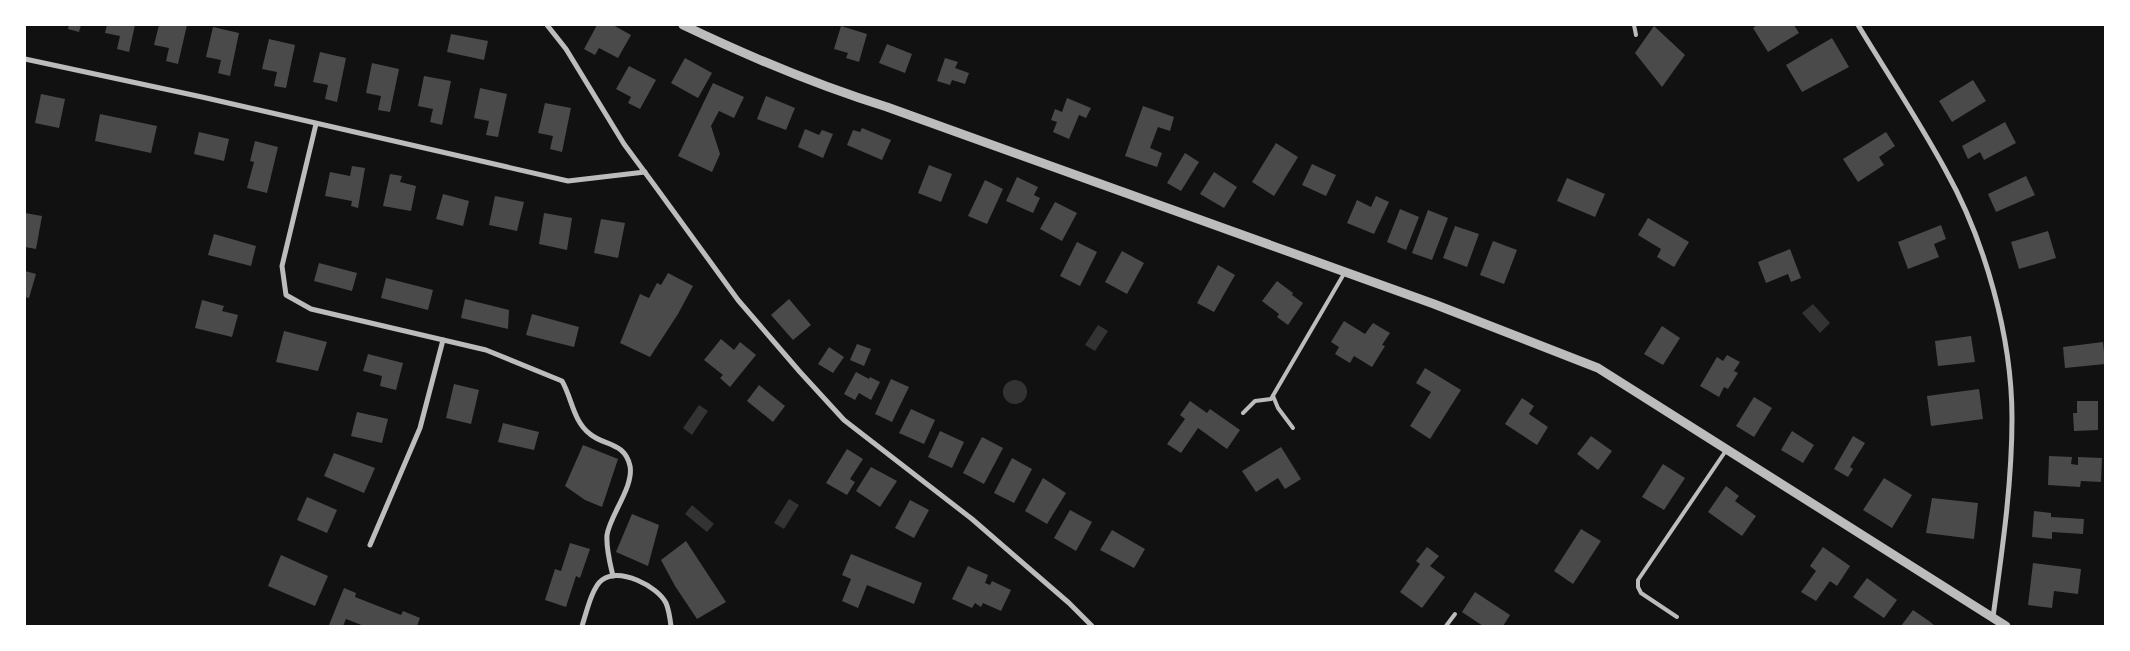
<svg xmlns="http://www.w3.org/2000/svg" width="2130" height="651" font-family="Mulish,sans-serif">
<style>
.water{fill:#333}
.building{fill:#4a4a4a}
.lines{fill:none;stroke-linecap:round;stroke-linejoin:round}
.service{stroke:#bcbcbc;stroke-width:4}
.minor{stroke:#bcbcbc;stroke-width:5}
.tertiary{stroke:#bcbcbc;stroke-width:9}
</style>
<rect width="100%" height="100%" fill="#111"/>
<g class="water">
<polygon points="1813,304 1830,323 1820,333 1802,313"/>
<polygon points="1098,325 1108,331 1095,351 1085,345"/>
<circle cx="1015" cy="392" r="12"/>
<polygon points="699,405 708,411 692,435 683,428"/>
<polygon points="789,499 799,505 784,529 774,523"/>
<polygon points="692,505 714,524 707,532 685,514"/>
</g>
<g class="building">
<polygon points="69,25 81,25 79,32 68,29"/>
<polygon points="107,25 135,25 129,52 117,49 120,36 105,33"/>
<polygon points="159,25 187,25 178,64 166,61 169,48 154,45"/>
<polygon points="597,25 613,25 631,35 618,58 599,48 595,55 584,49"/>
<polygon points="1757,25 1794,25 1799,33 1768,52 1753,28"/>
<polygon points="841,26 867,34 859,62 846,58 848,53 834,49"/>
<polygon points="1654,26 1685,55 1662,87 1635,53"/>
<polygon points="213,27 239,33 230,76 218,73 221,60 206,57"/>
<polygon points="451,34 488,41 484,60 447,52"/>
<polygon points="1832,38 1849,67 1802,92 1786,65"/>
<polygon points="269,39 295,45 286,88 274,86 277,72 262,69"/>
<polygon points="887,44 912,54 905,73 879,63"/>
<polygon points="320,52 346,58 337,102 325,99 328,85 313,82"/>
<polygon points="685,58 712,73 698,98 671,83"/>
<polygon points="945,58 958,62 955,68 969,73 965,84 952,80 950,85 937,81"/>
<polygon points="372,63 399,69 390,112 378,110 381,96 366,93"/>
<polygon points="629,66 656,80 640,109 628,103 631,97 616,89"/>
<polygon points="424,76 451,81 442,125 430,122 433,109 418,106"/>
<polygon points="1973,80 1986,101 1952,122 1939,101"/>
<polygon points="713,83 744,97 734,118 719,111 711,126 720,154 712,172 678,156"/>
<polygon points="480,88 507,94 498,137 486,135 489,121 474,118"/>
<polygon points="41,94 65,99 59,128 35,123"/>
<polygon points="766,96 795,108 786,130 757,119"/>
<polygon points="1067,98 1091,108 1086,118 1079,115 1069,139 1053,132 1057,122 1051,120 1055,109 1062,112"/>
<polygon points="545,103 571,108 562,152 550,149 553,136 538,133"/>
<polygon points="1143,106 1174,117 1170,131 1158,127 1150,148 1162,153 1157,167 1125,156"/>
<polygon points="100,114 157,126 151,153 95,141"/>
<polygon points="2005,122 2016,143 1984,160 1980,152 1968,159 1962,146"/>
<polygon points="862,128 891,140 882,160 847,145 853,130 860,132"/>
<polygon points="805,129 819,135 822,130 833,134 823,158 798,147"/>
<polygon points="199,132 229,139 224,161 194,154"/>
<polygon points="1886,132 1895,146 1879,157 1884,165 1858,182 1843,159"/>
<polygon points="255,141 278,147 267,193 247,188 254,162 250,161"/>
<polygon points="1276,143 1298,157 1274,196 1252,182"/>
<polygon points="1185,153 1199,162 1181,191 1167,183"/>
<polygon points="1312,164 1336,175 1326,196 1302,185"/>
<polygon points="929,165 952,174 941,202 918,193"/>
<polygon points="352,166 365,168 358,208 351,206 352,201 325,196 330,172 350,176"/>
<polygon points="1214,172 1237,187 1224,208 1200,194"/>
<polygon points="390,174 402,176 400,182 416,186 411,211 383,206"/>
<polygon points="2026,176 2035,195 1996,212 1988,194"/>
<polygon points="1017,177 1038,187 1034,195 1040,198 1033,213 1006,201"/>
<polygon points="1567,178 1605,194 1595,217 1557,201"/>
<polygon points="985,180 1003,189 987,224 968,216"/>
<polygon points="443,194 469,201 463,226 436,219"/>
<polygon points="495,196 524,202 517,231 489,225"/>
<polygon points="1376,196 1389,202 1374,234 1347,223 1357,200 1371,207"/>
<polygon points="1055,202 1077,213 1062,241 1040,229"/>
<polygon points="1400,209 1419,217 1406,250 1387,242"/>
<polygon points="1428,210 1448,218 1432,260 1412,253"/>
<polygon points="25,213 42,216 36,249 25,247"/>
<polygon points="544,213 572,218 567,250 539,244"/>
<polygon points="1648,218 1689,242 1674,267 1657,257 1661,249 1638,235"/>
<polygon points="601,219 625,223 618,258 594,253"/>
<polygon points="1941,225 1946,239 1934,244 1939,257 1908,269 1898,242"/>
<polygon points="1455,226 1479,234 1467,267 1443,258"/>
<polygon points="2048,231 2056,258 2019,269 2011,242"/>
<polygon points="214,234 256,246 251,266 208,255"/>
<polygon points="1493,241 1517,250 1504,284 1480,275"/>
<polygon points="1077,242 1097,252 1080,286 1060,276"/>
<polygon points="1790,249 1801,278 1791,282 1788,274 1766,283 1758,262"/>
<polygon points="1122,251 1144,263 1127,294 1105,282"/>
<polygon points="319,263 357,273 352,291 314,281"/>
<polygon points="1218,265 1235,275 1214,312 1197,303"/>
<polygon points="25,271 36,274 29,298 25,297"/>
<polygon points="668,273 693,286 678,314 650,357 620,343 640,294 649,298 657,283 661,285"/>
<polygon points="386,278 433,290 428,310 381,298"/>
<polygon points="1277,281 1293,293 1292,295 1303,303 1288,325 1277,317 1279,314 1262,301"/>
<polygon points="465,299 509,310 508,329 461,318"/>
<polygon points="789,299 811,325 793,340 771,315"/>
<polygon points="202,300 224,306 222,311 238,315 232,337 195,328"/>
<polygon points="532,314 579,327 574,347 526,335"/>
<polygon points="1344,321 1365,334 1373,323 1390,333 1382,345 1385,346 1372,367 1354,356 1350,363 1335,354 1339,347 1331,342"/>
<polygon points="1662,326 1680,338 1663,365 1644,354"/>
<polygon points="284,331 327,342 318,371 276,362"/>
<polygon points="1971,336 1975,362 1938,366 1935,341"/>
<polygon points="721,339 734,350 740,342 756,355 730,387 720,378 723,375 704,360"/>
<polygon points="2103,342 2105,364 2065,368 2063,347"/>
<polygon points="857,344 871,349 864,366 850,360"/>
<polygon points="829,347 844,357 833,373 818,364"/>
<polygon points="368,354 403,363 396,390 380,386 382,376 363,371"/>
<polygon points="1727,355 1740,362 1734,371 1738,373 1728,389 1724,387 1719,397 1700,386 1717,357 1723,361"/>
<polygon points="1425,368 1461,390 1430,439 1410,426 1431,392 1416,383"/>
<polygon points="856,372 869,379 870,377 880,382 871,400 859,393 855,400 844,394"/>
<polygon points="891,379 909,387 892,422 875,414"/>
<polygon points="454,384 479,390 471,424 446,418"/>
<polygon points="759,385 785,406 773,422 747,401"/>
<polygon points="1979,389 1983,419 1931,426 1927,396"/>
<polygon points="1754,397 1772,408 1754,437 1736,426"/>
<polygon points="1522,398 1534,406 1529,414 1548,427 1537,445 1505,424"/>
<polygon points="1190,401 1207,413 1210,409 1240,430 1227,449 1198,428 1181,453 1167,444 1185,419 1180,415"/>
<polygon points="2077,401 2098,401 2098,430 2074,431 2073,413 2077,413"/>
<polygon points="911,409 935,420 924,444 899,433"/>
<polygon points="357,412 388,419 382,443 351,436"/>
<polygon points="503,423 539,432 534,450 498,442"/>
<polygon points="940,431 964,442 952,468 928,457"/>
<polygon points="1792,431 1814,445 1803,463 1781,450"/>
<polygon points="1591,436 1612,451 1598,470 1577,454"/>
<polygon points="1853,436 1865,443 1850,467 1853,469 1848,477 1834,469"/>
<polygon points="982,437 1003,448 984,484 963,473"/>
<polygon points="583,445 618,459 602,507 585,500 565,486"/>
<polygon points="1281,447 1301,479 1285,489 1278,478 1256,492 1242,471"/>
<polygon points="847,449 863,459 850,479 855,482 847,495 826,483"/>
<polygon points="334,453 375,468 364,493 324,476"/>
<polygon points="2049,456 2072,457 2071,464 2078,465 2078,457 2102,458 2101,482 2081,481 2080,487 2048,485"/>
<polygon points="1012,458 1032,469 1014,503 994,493"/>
<polygon points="1663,464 1685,478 1664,510 1642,497"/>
<polygon points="871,467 897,481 880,507 856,491"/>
<polygon points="1043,478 1066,493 1047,524 1025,511"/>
<polygon points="1884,478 1912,495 1892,528 1863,510"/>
<polygon points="1726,486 1739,496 1735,501 1756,516 1742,536 1708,512"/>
<polygon points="307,497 337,510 327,533 297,520"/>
<polygon points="1932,498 1978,503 1974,539 1926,533"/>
<polygon points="910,500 929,510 914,538 895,528"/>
<polygon points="1070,510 1092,522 1076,551 1054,538"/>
<polygon points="2034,511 2051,513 2051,517 2084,519 2083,534 2052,532 2052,539 2032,537"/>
<polygon points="632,514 659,525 648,566 616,552"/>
<polygon points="1581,529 1601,541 1573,584 1554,571"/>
<polygon points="1112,530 1145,549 1134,568 1100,550"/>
<polygon points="686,541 726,602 697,619 675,586 661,560"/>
<polygon points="570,543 590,549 580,578 576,576 566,607 545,600 555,569 561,571"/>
<polygon points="1427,547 1439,556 1430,566 1445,577 1422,608 1400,592 1420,564 1416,561"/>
<polygon points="1823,547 1850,566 1837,586 1830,581 1816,601 1801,592 1816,571 1810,566"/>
<polygon points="851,554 922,583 914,604 867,585 858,608 842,601 851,579 842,575"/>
<polygon points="281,555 328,576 315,606 268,586"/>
<polygon points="2033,563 2081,569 2078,594 2054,591 2052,608 2028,605"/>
<polygon points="968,566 988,575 985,583 990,585 992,581 1011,590 1001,611 983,603 981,607 975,603 972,608 952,599"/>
<polygon points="1867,578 1897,600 1884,618 1853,597"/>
<polygon points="344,588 356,593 355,597 401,615 403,611 420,618 417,626 364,626 346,619 343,626 329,625"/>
<polygon points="1475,592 1510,615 1503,626 1483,626 1462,612"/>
<polygon points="1913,610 1929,621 1935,626 1901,626"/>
</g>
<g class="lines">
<g class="service">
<polyline points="1634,25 1636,35"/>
<polyline points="1273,396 1278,408 1293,428"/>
<polyline points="1243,413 1255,401 1271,399 1345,272"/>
<polyline points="1677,617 1641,593 1638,587 1638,580 1727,449"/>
<polyline points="1446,626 1455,614"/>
</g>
<g class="minor">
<polyline points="547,25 566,49 624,144 655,186 738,300 800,372 844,420 972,519 1069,603 1092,626"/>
<path d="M1858,25c29,48 61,96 88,146 39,70 66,166 66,247 0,67 -10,133 -19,199"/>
<polyline points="25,59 202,97 568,181 645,172"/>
<path d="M316,124l-34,142 4,29 25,14 175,41 76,31c10,17 11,40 28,53 14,12 35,8 40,32 4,21 -20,49 -23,69 -1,14 3,28 6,41"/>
<polyline points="370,545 420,428 443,340"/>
<path d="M582,626c4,-12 10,-39 20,-46 18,-13 55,6 64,23 3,7 4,15 5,23"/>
</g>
<path class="tertiary" d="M683,25c67,32 133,60 204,82l547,197 164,64 408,258"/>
</g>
<rect width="2130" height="651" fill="none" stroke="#ffffff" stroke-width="52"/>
</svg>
